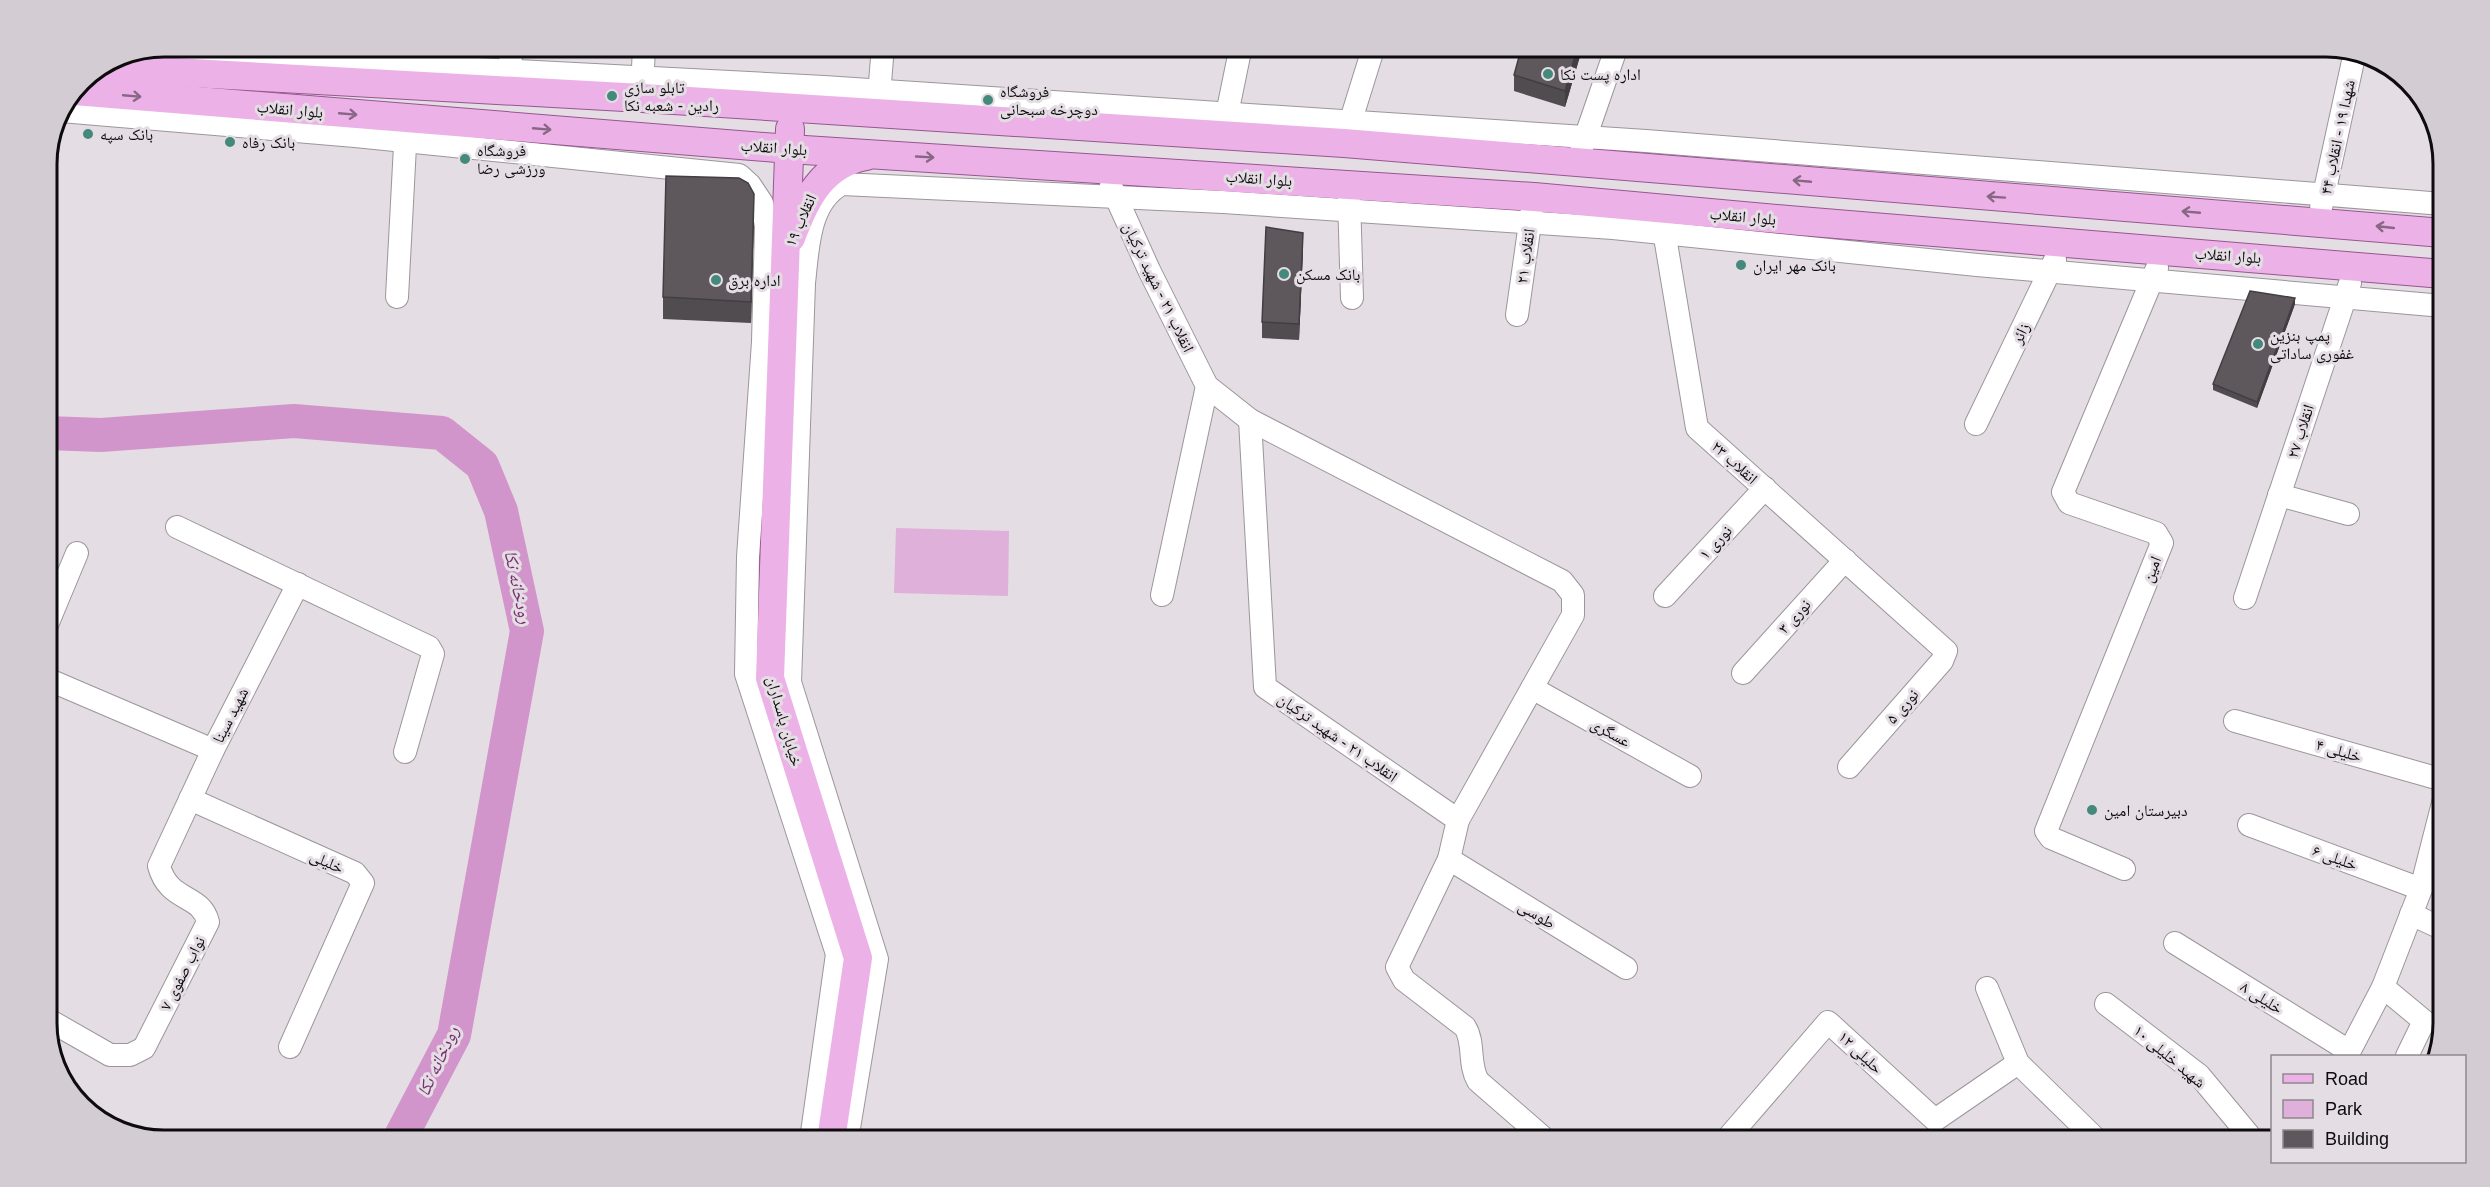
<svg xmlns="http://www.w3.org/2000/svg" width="2490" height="1187" font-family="Helvetica,'Noto Naskh Arabic',sans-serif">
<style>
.green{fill:#dfb0d9}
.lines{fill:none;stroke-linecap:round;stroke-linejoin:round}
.river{stroke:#d295cb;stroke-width:34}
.minor-casing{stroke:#9c969b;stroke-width:24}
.major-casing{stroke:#965690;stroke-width:30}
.minor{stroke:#fff;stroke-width:22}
.major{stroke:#ecb2e7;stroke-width:28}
.wall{fill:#514c50}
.shaded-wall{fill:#423e41}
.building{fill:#5e585d;stroke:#423e41;stroke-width:1.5}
.oneway{stroke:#886785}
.poi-dot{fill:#45887c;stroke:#e4dde3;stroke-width:2}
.labels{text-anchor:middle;stroke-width:6;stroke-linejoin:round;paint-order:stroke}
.poi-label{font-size:16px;fill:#0d0b0d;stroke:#e4dde3;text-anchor:start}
.street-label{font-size:16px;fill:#0d0b0d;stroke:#e4dde3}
.water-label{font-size:18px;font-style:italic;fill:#752e70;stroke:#e4dde3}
.rim{fill:none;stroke:#0d0b0d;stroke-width:3}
</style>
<rect width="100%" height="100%" fill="#e4dde3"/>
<polygon class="green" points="896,528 1009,531 1008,596 894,593"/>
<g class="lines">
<polyline class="river" points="47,433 101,435 294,421 442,433 482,465 501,511 527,631 454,1035 399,1140"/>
<defs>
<g id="minor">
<polyline points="152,49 247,57 824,87 1646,141 2443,204"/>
<polyline points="506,83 513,46"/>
<polyline points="642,91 644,46"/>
<polyline points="878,107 883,46"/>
<polyline points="61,111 355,136 739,175 750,185 762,203 766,226 763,342 748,557 746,674 837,954 811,1140"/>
<polyline points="1227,114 1241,46"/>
<polyline points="1346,136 1374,46"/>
<polyline points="1581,150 1617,46"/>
<path d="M1111,186l38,84 58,116 43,34 15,267 193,133 -9,39 -52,108 7,13 61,47c10,16 3,37 13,54l68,59"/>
<polyline points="1349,198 1352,298"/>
<polyline points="2321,208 2355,52"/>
<polyline points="1662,219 1697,428 1946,651 1942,661 1849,767"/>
<polyline points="397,297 406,127"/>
<polyline points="1517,315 1532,209"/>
<polyline points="1250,420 1562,581 1573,595 1573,615 1458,820"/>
<polyline points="1976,424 2055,260"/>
<polyline points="2279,495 2348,514"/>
<polyline points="177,527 429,647 433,654 405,752"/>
<polyline points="1162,595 1207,386"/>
<polyline points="1665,596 1765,488"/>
<polyline points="2245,598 2350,283"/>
<polyline points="47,625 77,553"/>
<polyline points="1743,673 1845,560"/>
<polyline points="47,679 213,750"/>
<polyline points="1532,688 1690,776"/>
<polyline points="2235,721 2443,780"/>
<polyline points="190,799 355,873 363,883 290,1047"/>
<polyline points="2249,825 2421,889"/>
<polyline points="1449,859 1626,968"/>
<polyline points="2124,869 2051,838 2046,831 2162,543 2156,533 2069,503 2063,492 2157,268"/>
<polyline points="2411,914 2443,929"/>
<polyline points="2175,943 2349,1051"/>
<polyline points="2383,987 2424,1021 2407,1056"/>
<polyline points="1987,988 2018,1063 2097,1140"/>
<polyline points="2106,1004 2199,1075 2253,1140"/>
<path d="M47,1019l63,36h20l14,-7 64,-126c-7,-29 -39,-19 -49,-56l54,-116 85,-166"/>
<polyline points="2347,1056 2383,987 2421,889 2443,803"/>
<path d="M847,1140l30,-181 -87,-277 14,-399c4,-34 4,-81 38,-99l381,18 390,26 364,37 466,41"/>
<polyline points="1726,1140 1828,1022 1935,1120 2018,1063"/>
</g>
<g id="major">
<polyline points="101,68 642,98 1344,143 2443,233"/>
<polyline points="74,91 789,149 1534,197 1800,221 2443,274"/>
<polyline points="790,129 770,678 858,958 831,1140"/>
<path d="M791,238c14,-38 31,-74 75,-82"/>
</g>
</defs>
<use href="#minor" class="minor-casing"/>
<use href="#major" class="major-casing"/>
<use href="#minor" class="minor"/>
<use href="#major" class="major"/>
</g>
<g class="wall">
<polygon points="1583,46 1565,107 1514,91 1514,75"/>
<polygon points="754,215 751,323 663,319 663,297"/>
<polygon points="1303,249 1299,340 1262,338 1262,322"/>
<polygon points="2295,304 2257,408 2213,390 2213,384"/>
</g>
<g class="shaded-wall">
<polygon points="1578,46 1583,46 1565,107 1565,91"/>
<polygon points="754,194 754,215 751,323 751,302"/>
<polygon points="1303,233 1303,249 1299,340 1299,324"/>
<polygon points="2295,298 2295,304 2257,408 2257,402"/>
</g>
<g class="building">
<polygon points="1522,46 1578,46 1565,91 1514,75"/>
<polygon points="666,176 739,178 748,183 754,194 751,302 663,297"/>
<polygon points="1266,227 1303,233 1299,324 1262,322"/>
<polygon points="2250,291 2295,298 2257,402 2213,384"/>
</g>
<defs><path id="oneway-shaft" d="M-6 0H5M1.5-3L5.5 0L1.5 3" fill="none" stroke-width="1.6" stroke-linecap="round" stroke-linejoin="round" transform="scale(1.5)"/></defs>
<g class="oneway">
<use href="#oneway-shaft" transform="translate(132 96) rotate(5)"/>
<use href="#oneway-shaft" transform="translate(348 114) rotate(5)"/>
<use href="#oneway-shaft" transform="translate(542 129) rotate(5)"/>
<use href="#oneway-shaft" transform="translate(925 157) rotate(3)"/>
<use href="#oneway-shaft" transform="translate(1802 181) rotate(-175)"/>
<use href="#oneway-shaft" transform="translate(1996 197) rotate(-176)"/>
<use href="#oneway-shaft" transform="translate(2191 212) rotate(-175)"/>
<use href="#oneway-shaft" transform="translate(2385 227) rotate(-174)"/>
</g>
<g class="poi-dot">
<circle cx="1548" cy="74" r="6"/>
<circle cx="612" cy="96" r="6"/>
<circle cx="988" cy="100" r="6"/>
<circle cx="88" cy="134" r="6"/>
<circle cx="230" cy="142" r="6"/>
<circle cx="465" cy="159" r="6"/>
<circle cx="1741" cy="265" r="6"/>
<circle cx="1284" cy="274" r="6"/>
<circle cx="716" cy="280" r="6"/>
<circle cx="2258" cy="344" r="6"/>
<circle cx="2092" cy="810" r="6"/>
</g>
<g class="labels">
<g class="poi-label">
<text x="1560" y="80">اداره پست نکا</text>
<text x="624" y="93">تابلو سازی<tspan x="624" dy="18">رادین - شعبه نکا</tspan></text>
<text x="1000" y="97">فروشگاه<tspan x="1000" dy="18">دوچرخه سبحانی</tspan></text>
<text x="100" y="140">بانک سپه</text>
<text x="242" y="148">بانک رفاه</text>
<text x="477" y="156">فروشگاه<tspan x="477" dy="18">ورزشی رضا</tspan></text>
<text x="1753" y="271">بانک مهر ایران</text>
<text x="1296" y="280">بانک مسکن</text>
<text x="728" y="286">اداره برق</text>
<text x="2270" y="341">پمپ بنزین<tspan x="2270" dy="18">غفوری ساداتی</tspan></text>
<text x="2104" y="816">دبیرستان امین</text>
</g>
<g class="street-label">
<text transform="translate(290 109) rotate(5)" y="6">بلوار انقلاب</text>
<text transform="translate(2337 137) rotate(-78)" y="6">شهدا ۱۹ - انقلاب ۴۴</text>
<text transform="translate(774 147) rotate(4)" y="6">بلوار انقلاب</text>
<text transform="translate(1259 178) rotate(4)" y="6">بلوار انقلاب</text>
<text transform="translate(1743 216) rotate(5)" y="6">بلوار انقلاب</text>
<text transform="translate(800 220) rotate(-66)" y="6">انقلاب ۱۹</text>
<text transform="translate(2228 255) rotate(4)" y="6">بلوار انقلاب</text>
<text transform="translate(1525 256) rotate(-82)" y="6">انقلاب ۲۱</text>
<text transform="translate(1159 287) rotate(64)" y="6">انقلاب ۲۱ - شهید ترکیان</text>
<text transform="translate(2020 333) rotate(-64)" y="6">زائر</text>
<text transform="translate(2300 431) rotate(-72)" y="6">انقلاب ۲۷</text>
<text transform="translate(1735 462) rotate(42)" y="6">انقلاب ۲۳</text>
<text transform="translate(1715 542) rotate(-47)" y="6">نوری ۱</text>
<text transform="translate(2151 569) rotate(-68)" y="6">امین</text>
<text transform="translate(1794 616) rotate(-48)" y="6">نوری ۳</text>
<text transform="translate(1902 706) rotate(-49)" y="6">نوری ۵</text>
<text transform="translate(230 715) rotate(-63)" y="6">شهید سینا</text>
<text transform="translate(785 721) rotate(74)" y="6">خیابان پاسداران</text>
<text transform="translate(1611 732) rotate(29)" y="6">عسگری</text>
<text transform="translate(1338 737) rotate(35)" y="6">انقلاب ۲۱ - شهید ترکیان</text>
<text transform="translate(2339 750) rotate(16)" y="6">خلیلی ۴</text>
<text transform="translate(2335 857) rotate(20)" y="6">خلیلی ۶</text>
<text transform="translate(327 861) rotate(24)" y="6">خلیلی</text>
<text transform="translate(1537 914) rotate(31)" y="6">طوسی</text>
<text transform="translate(182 973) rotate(-63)" y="6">نواب صفوی ۷</text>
<text transform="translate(2262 997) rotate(32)" y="6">خلیلی ۸</text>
<text transform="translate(1861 1052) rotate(43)" y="6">حلیلی ۱۲</text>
<text transform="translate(2170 1056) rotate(40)" y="6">شهید خلیلی ۱۰</text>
</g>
<g class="water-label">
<text transform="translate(518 587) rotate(78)" y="6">رودخانه نکا</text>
<text transform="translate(438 1061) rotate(-65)" y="6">رودخانه نکا</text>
</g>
</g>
<path d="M0 0H2490V1187H0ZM164 57H2326A107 107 0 0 1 2433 164V1023A107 107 0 0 1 2326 1130H164A107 107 0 0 1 57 1023V164A107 107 0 0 1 164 57Z" fill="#d3ccd2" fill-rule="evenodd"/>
<path class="rim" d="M164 57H2326A107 107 0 0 1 2433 164V1023A107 107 0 0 1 2326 1130H164A107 107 0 0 1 57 1023V164A107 107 0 0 1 164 57Z"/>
<rect x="2271" y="1055" width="195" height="108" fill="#e4dde3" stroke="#8e898d" stroke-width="1.5"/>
<rect x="2283" y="1074" width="30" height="9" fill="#ecb2e7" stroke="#8e898d" stroke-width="1.5"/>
<text x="2325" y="1085" font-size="18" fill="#0d0b0d">Road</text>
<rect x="2283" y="1100" width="30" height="18" fill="#dfb0d9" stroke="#8e898d" stroke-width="1.5"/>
<text x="2325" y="1115" font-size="18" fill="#0d0b0d">Park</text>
<rect x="2283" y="1130" width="30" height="18" fill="#5e585d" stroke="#8e898d" stroke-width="1.5"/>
<text x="2325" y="1145" font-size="18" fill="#0d0b0d">Building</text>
</svg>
